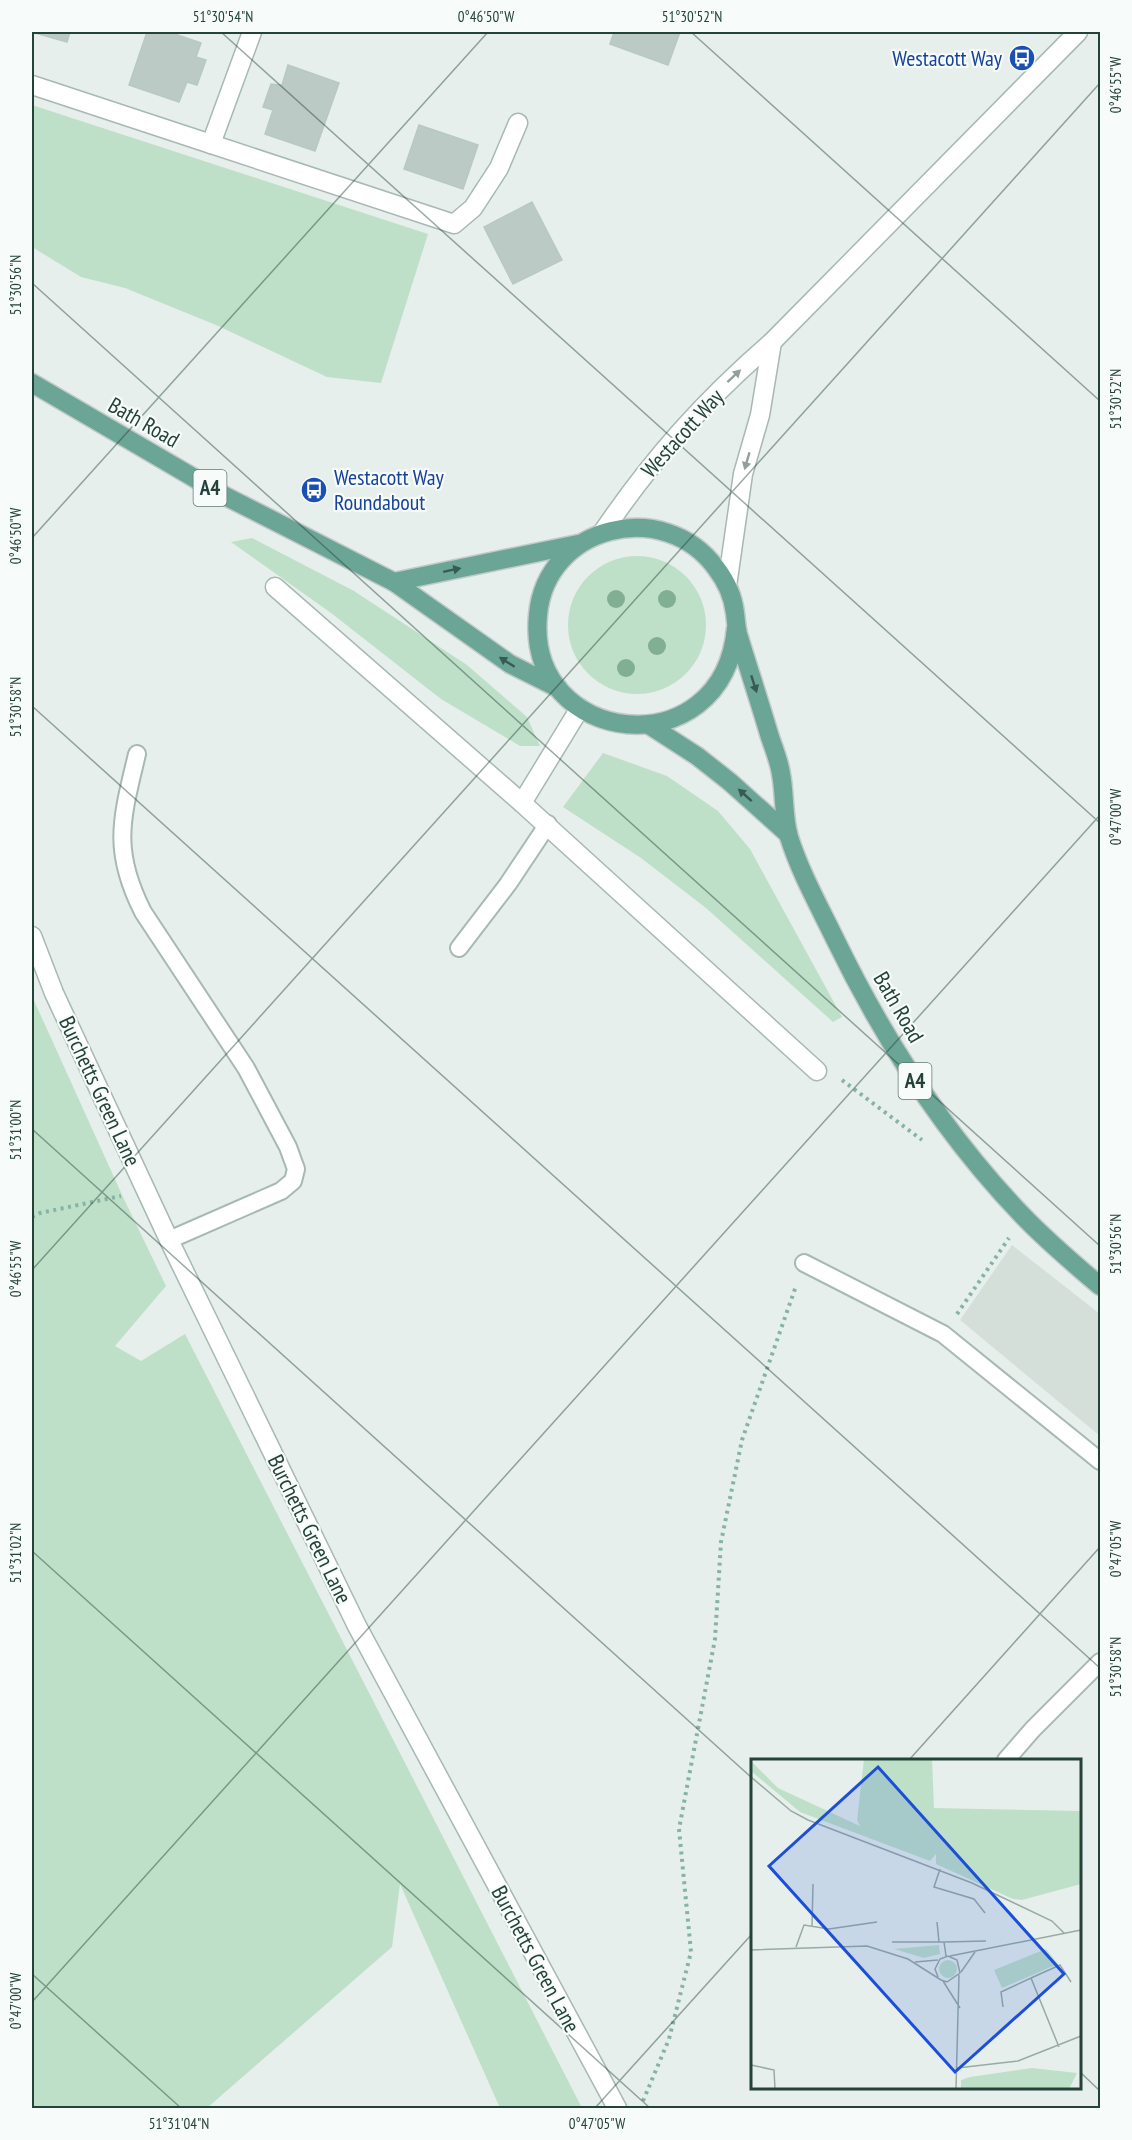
<svg xmlns="http://www.w3.org/2000/svg" width="1132" height="2140" font-family="'PT Sans Narrow',sans-serif">
<style>
.built{fill:#d4dfda}
.green{fill:#bfe0c8}
.building{fill:#bbcac4;stroke:#b8c9c2;stroke-width:1.5}
.lines{fill:none;stroke-linecap:round;stroke-linejoin:round}
.lane-casing{stroke:#a8b8b2;stroke-width:20}
.street-casing{stroke:#a8b8b2;stroke-width:21}
.primary-casing{stroke:#c2cac8;stroke-width:21}
.path{stroke:#86b3a5;stroke-width:4;stroke-dasharray:3 4.5;stroke-linecap:butt}
.lane{stroke:#fff;stroke-width:16}
.street{stroke:#fff;stroke-width:18}
.primary{stroke:#6aa596;stroke-width:18}
.tree{fill:#80af93}
.oneway{fill:#92a09c}
.oneway2{fill:#365b51}
.ticks{fill:none;stroke:#24423a;stroke-width:1.5;stroke-opacity:0.45}
.labels{text-anchor:middle;stroke-width:4.5;stroke-linejoin:round;paint-order:stroke}
.shield{fill:#f7fbf9;stroke:#637a73;stroke-width:1.5}
.shield-label{font-size:21px;font-weight:bold;fill:#24423a}
.transit-label{font-size:22px;fill:#164399;stroke:#f7fbf9;text-anchor:end}
.street-label{font-size:22px;fill:#24423a;stroke:#f7fbf9}
.inset-road{fill:none;stroke:#98aaa4;stroke-width:1.5}
.view{fill:#1d4ed8;fill-opacity:0.15;stroke:#1d4ed8;stroke-width:3}
.inset-edge{fill:none;stroke:#24423a;stroke-width:3}
.neatline{fill:none;stroke:#24423a;stroke-width:2}
.ticks-label{font-size:15px;text-anchor:middle;fill:#24423a}
</style>
<rect width="100%" height="100%" fill="#e6efeb"/>
<polygon class="built" points="1012,1245 1100,1314 1100,1436 960,1320"/>
<g class="green">
<polygon points="32,105 428,234 381,383 327,377 216,325 125,288 81,277 32,247"/>
<polygon points="252,538 354,591 467,665 527,717 540,746 520,746 441,699 331,613 231,542"/>
<circle cx="637" cy="625" r="69"/>
<polygon points="603,753 667,776 718,811 750,849 842,1017 833,1022 706,908 641,858 563,807"/>
<polygon points="32,996 123,1197 166,1286 115,1346 141,1361 185,1334 582,2108 500,2108 400,1884 392,1947 207,2108 32,2108"/>
</g>
<g class="building">
<polygon points="32,32 70,32 67,42"/>
<polygon points="147,32 169,32 201,43 196,57 206,60 197,85 187,82 179,102 129,85"/>
<polygon points="614,32 680,32 668,65 610,44"/>
<polygon points="288,65 339,83 315,151 265,134 273,110 263,107 271,84 282,85"/>
<polygon points="419,125 478,145 463,189 404,169"/>
<polygon points="532,202 562,260 513,284 484,227"/>
</g>
<g class="lines">
<defs>
<g id="lane">
<path d="M137,754c-15,64 -26,95 6,158l103,156 42,79 8,22 -3,12 -12,10 -112,49"/>
<polyline points="459,948 508,884 548,824"/>
<polyline points="804,1263 943,1334 1100,1461"/>
<polyline points="1006,1760 1033,1729 1100,1662"/>
</g>
<g id="street">
<polyline points="252,32 211,144 454,224 473,208 499,168 518,123"/>
<polyline points="32,85 211,144"/>
<path d="M602,533c51,-75 102,-132 170,-191l306,-310"/>
<polyline points="727,586 743,474 760,415 772,342"/>
<polyline points="275,587 522,803"/>
<polyline points="580,708 522,803 817,1071"/>
<polyline points="32,936 54,993 169,1240 357,1626 617,2108"/>
</g>
<g id="primary">
<polyline points="32,383 225,496 394,582 510,664 558,688"/>
<polyline points="394,582 578,544"/>
<path d="M736,628c-13,142 -211,119 -198,-13 8,-90 126,-118 178,-47 10,13 17,28 19,45 1,7 1,13 3,21 10,33 21,66 31,100 4,13 10,26 12,40 4,20 2,43 8,63 11,35 30,69 46,102 49,101 109,195 188,277 24,25 51,48 77,70"/>
<polyline points="649,725 697,756 730,782 788,834"/>
</g>
</defs>
<use href="#lane" class="lane-casing"/>
<use href="#street" class="street-casing"/>
<use href="#primary" class="primary-casing"/>
<g class="path">
<polyline points="842,1080 922,1140"/>
<polyline points="32,1217 40,1213 121,1196"/>
<polyline points="957,1314 1009,1238"/>
<polyline points="643,2101 669,2039 691,1952 679,1829 715,1639 721,1542 742,1440 796,1286"/>
</g>
<use href="#lane" class="lane"/>
<use href="#street" class="street"/>
<use href="#primary" class="primary"/>
</g>
<g class="tree">
<circle cx="616" cy="599" r="9"/>
<circle cx="667" cy="599" r="9"/>
<circle cx="657" cy="646" r="9"/>
<circle cx="626" cy="668" r="9"/>
</g>
<defs><path id="oneway-solid" d="M-6-.8H1V-3.2L6.5 0L1 3.2V.8H-6Z" transform="scale(1.5)"/></defs>
<g class="oneway">
<use href="#oneway-solid" transform="translate(734 376) rotate(-43)"/>
<use href="#oneway-solid" transform="translate(747 461) rotate(106)"/>
</g>
<g class="oneway2">
<use href="#oneway-solid" transform="translate(452 570) rotate(-12)"/>
<use href="#oneway-solid" transform="translate(507 662) rotate(-148)"/>
<use href="#oneway-solid" transform="translate(754 684) rotate(72)"/>
<use href="#oneway-solid" transform="translate(745 795) rotate(-138)"/>
</g>
<path class="ticks" d="M221,32l879,791M691,32l409,369M32,283l1068,963M32,538l456,-506M32,706l1068,962M32,1129l720,649M32,1270l1068,-1187M32,1551l618,557M909,1760l191,-213M32,1974l149,134M32,2002l1068,-1187M1080,2072l20,19M595,2108l157,-174"/>
<defs>
<symbol id="bus-disc" viewBox="-11 -11 22 22"><circle r="9.5" fill="#1a4fb4" stroke="#f7fbf9"/><path d="M-5-6H5V4H4V6H2V4H-2V6H-4V4H-5ZM-3.5-4V0h7V-4ZM-3.5 1.2v1.5H-2V1.2ZM2 1.2v1.5H3.5V1.2Z" fill="#fff"/></symbol>
</defs>
<g fill-rule="evenodd">
<use href="#bus-disc" x="1007" y="43" width="30" height="30"/>
<use href="#bus-disc" x="299" y="475" width="30" height="30"/>
</g>
<g class="labels">
<g class="shield">
<rect x="193.5" y="470" width="33" height="36" rx="4.5"/>
<rect x="898.5" y="1063" width="33" height="36" rx="4.5"/>
</g>
<g class="shield-label">
<text x="210" y="495">A4</text>
<text x="915" y="1088">A4</text>
</g>
<g class="transit-label">
<text x="1002" y="66">Westacott Way</text>
<text x="334" y="485" text-anchor="start">Westacott Way<tspan x="334" dy="25">Roundabout</tspan></text>
</g>
<g class="street-label">
<text transform="translate(144 422) rotate(30)" y="8">Bath Road</text>
<text transform="translate(682 433) rotate(-48)" y="8">Westacott Way</text>
<text transform="translate(899 1007) rotate(60)" y="8">Bath Road</text>
<text transform="translate(100 1091) rotate(65)" y="8">Burchetts Green Lane</text>
<text transform="translate(310 1529) rotate(64)" y="8">Burchetts Green Lane</text>
<text transform="translate(536 1959) rotate(62)" y="8">Burchetts Green Lane</text>
</g>
</g>
<g transform="translate(751 1759)">
<rect width="330" height="330" fill="#e6efeb"/>
<path d="M113,0h68l2,49 147,3v73l-59,16 -9,-1 -77,-35v-10l-6,7 -130,-49 -49,-41v-10l27,27 82,38 -3,-6zM188,186l1,9 -16,4 -30,-9zM295,190l12,15 -56,24 -8,-18zM188 210a9 9 0 1 1 18 0a9 9 0 1 1-18 0ZM281,309l45,5 -8,16h-108v-9l9,-3z" fill="#bfe0c8"/>
<path class="inset-road" d="M0,18l40,34 17,9 164,63 80,38 12,12M189,110l-6,18 40,12 11,14M186,163l2,20M61,168l1,-43M141,183h52l2,14M193,183l42,-1M45,188l8,-22 25,4 48,-7M0,191l116,-4 41,13 33,21 6,2 13,-9 -3,-13 -9,-4 -8,3 -5,10 3,8M199,197l131,-26M164,203l23,-2M210,213l14,-20M280,219l29,-13 11,17M192,222l17,27M252,248l-2,-15 30,-14 28,69M0,306l23,5 1,19M206,309l61,-7 63,-25M205,330l3,-114"/>
<path class="view" d="M127,8l186,207 -109,98 -186,-206z"/>
<rect width="330" height="330" class="inset-edge"/>
</g>
<rect width="1132" height="2140" fill="none" stroke="#f7fbf9" stroke-width="66"/>
<rect x="33" y="33" width="1066" height="2074" class="neatline"/>
<g class="ticks-label">
<text x="223" y="22">51°30'54"N</text>
<text x="486" y="22">0°46'50"W</text>
<text x="692" y="22">51°30'52"N</text>
<text transform="translate(1116 85) rotate(-90)" y="5">0°46'55"W</text>
<text transform="translate(16 285) rotate(-90)" y="5">51°30'56"N</text>
<text transform="translate(1116 399) rotate(-90)" y="5">51°30'52"N</text>
<text transform="translate(16 536) rotate(-90)" y="5">0°46'50"W</text>
<text transform="translate(16 707) rotate(-90)" y="5">51°30'58"N</text>
<text transform="translate(1116 817) rotate(-90)" y="5">0°47'00"W</text>
<text transform="translate(16 1130) rotate(-90)" y="5">51°31'00"N</text>
<text transform="translate(1116 1244) rotate(-90)" y="5">51°30'56"N</text>
<text transform="translate(16 1269) rotate(-90)" y="5">0°46'55"W</text>
<text transform="translate(1116 1549) rotate(-90)" y="5">0°47'05"W</text>
<text transform="translate(16 1553) rotate(-90)" y="5">51°31'02"N</text>
<text transform="translate(1116 1667) rotate(-90)" y="5">51°30'58"N</text>
<text transform="translate(16 2001) rotate(-90)" y="5">0°47'00"W</text>
<text x="179" y="2129">51°31'04"N</text>
<text x="597" y="2129">0°47'05"W</text>
</g>
</svg>
